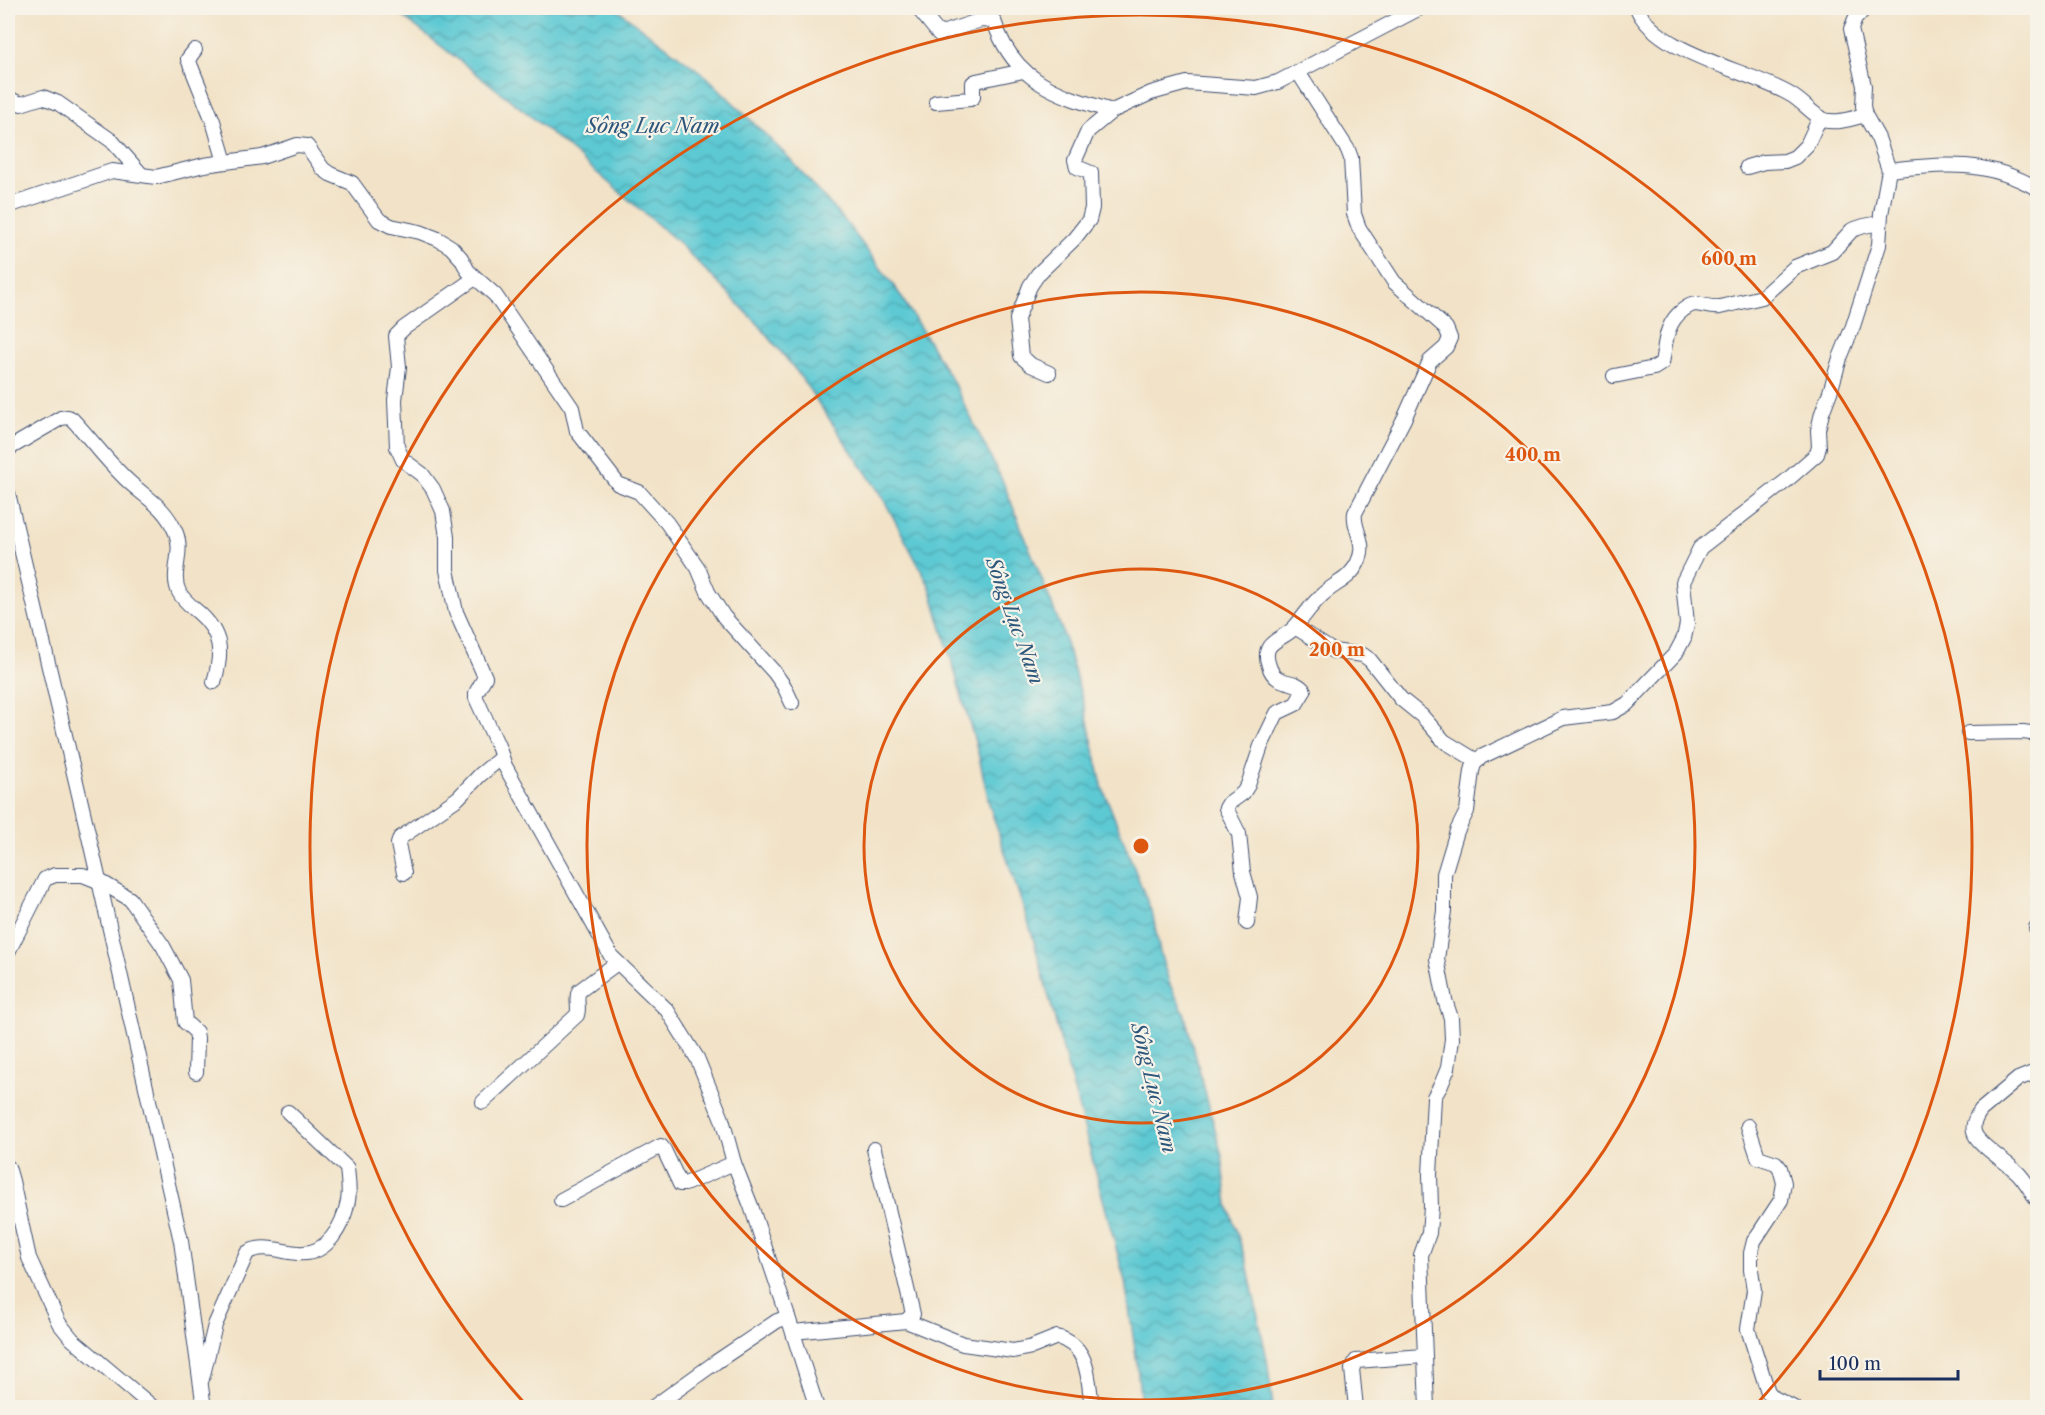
<svg xmlns="http://www.w3.org/2000/svg" width="2045" height="1415" font-family="'Libre Caslon Text',serif">
<style>
.water{fill:url(#water-waves);stroke:#3c7c98;stroke-width:1.5}
.lines{fill:none;stroke-linecap:round;stroke-linejoin:round}
.minor-casing{stroke:#3b4a6e;stroke-width:16}
.minor{stroke:#fff;stroke-width:14}
.ring{fill:none;stroke:#de5710;stroke-width:3}
.labels{text-anchor:middle;stroke-width:4.5;stroke-linejoin:round;paint-order:stroke}
.water-label{font-size:20px;font-style:italic;fill:#2c567b;stroke:#f7f3e8}
.centre{fill:#de5710;stroke:#f7f3e8;stroke-width:3}
.ring-label{font-size:18px;text-anchor:middle;font-weight:bold;fill:#de5710;stroke:#f7f3e8;stroke-width:4.5;stroke-linejoin:round;paint-order:stroke}
</style>
<defs>
<pattern id="water-waves" width="16" height="10" patternUnits="userSpaceOnUse" patternTransform="scale(1.5)"><rect width="16" height="10" fill="#5dc9d3"/><path d="M0 5q4-4 8 0t8 0" fill="none" stroke="#4ca4ae"/></pattern>
</defs>
<rect width="100%" height="100%" fill="#f7f3e8"/>
<filter id="ink" filterUnits="userSpaceOnUse"><feTurbulence type="fractalNoise" baseFrequency=".0167" numOctaves="2"/><feDisplacementMap in="SourceGraphic" scale="12" xChannelSelector="R" yChannelSelector="G"/><feConvolveMatrix kernelMatrix="1 2 1 2 8 2 1 2 1" color-interpolation-filters="sRGB"/></filter>
<filter id="wash" filterUnits="userSpaceOnUse"><feTurbulence type="fractalNoise" baseFrequency=".008" numOctaves="4" result="noise"/><feDisplacementMap in="SourceGraphic" scale="24" xChannelSelector="R" yChannelSelector="G"/><feGaussianBlur stdDeviation="1.35" result="paint"/><feColorMatrix in="noise" values="0 0 0 0 0 0 0 0 0 0 0 0 0 0 0 0 0 1.4 0 .05"/><feComposite in="paint" operator="in"/></filter>
<g filter="url(#wash)">
<rect width="100%" height="100%" fill="#f2e3c8"/>
<polygon class="water" points="392,8 615,8 707,77 790,159 845,221 897,290 952,380 1003,482 1062,630 1085,708 1102,786 1153,916 1160,953 1170,985 1184,1012 1222,1156 1228,1205 1247,1264 1267,1359 1273,1407 1141,1407 1137,1363 1125,1281 1032,934 990,807 978,752 930,587 882,496 798,373 759,325 676,240 527,113"/>
</g>
<g filter="url(#ink)">
<g class="lines">
<defs>
<g id="minor">
<path d="M918,8l21,26 42,-14 13,1c19,60 63,74 118,90l39,-18 36,-10 69,5 22,-6 142,-74"/>
<path d="M1637,8c19,46 113,62 154,87 12,7 21,19 33,25 13,4 29,-2 41,-5"/>
<polyline points="195,50 188,59 213,121 225,162"/>
<polyline points="8,98 21,104 43,97 58,103 112,141 141,174"/>
<polyline points="936,102 970,99 973,97 973,83 976,81 1023,71"/>
<polyline points="1747,167 1764,162 1785,161 1795,157 1807,145 1820,117"/>
<path d="M1889,170c55,-7 99,-10 149,19"/>
<polyline points="8,206 112,171 156,177 204,165 262,157 297,145 307,146 323,169 330,174 352,183 379,220 391,226 420,232 438,239 451,247 461,258 468,271 495,295 572,408 577,431 618,484 639,492 667,523 698,568 708,592 724,617 774,672 784,686 792,703"/>
<polyline points="475,278 404,328 396,336 399,367 395,400 397,447 403,460 422,474 433,489 443,511 447,537 447,570 456,612 485,677 476,693 476,698 498,746 505,766 611,956 667,1010 697,1058 722,1119 734,1163 751,1206 788,1317"/>
<polyline points="1049,373 1031,365 1021,356 1017,319 1030,286 1038,274 1074,239 1089,220 1092,208 1091,173 1077,167 1075,160 1088,131 1112,111"/>
<path d="M1614,376l40,-8 8,-5c4,-21 3,-39 21,-53 4,-3 8,-6 13,-6 8,1 15,4 24,3l42,-10 33,-30 37,-15 20,-22 12,-4 16,-3"/>
<path d="M8,449l53,-31 7,-1 4,2c17,18 32,38 49,55 20,22 43,29 55,59 8,20 -6,41 3,59 4,8 12,14 19,20 24,21 25,40 16,70"/>
<polyline points="8,493 89,837 181,1241 204,1408"/>
<polyline points="1295,627 1333,651 1363,655 1370,660 1401,699 1422,716 1444,741 1477,761"/>
<polyline points="1968,733 2023,732 2038,734"/>
<polyline points="404,873 398,844 400,838 458,798 480,775 502,757"/>
<path d="M1247,923l3,-26 -7,-25 -4,-38 -13,-26 3,-5 14,-10 5,-8 13,-39 16,-33 19,-9 8,-13c-9,-14 -28,-3 -35,-25 -9,-25 12,-25 25,-38 9,-10 17,-23 27,-32 13,-13 29,-16 37,-34 10,-20 -6,-33 -3,-49l49,-94 26,-58 16,-14 4,-9 -4,-10 -52,-46 -35,-54 -5,-14 -3,-56 -3,-8 -50,-78"/>
<polyline points="2036,928 2038,930"/>
<polyline points="8,952 45,879 55,875 83,875 103,883 130,899 163,946 181,980 185,1022 196,1032 197,1038 196,1072"/>
<path d="M2038,1071l-20,8 -37,31c-4,5 -9,14 -7,22 3,13 35,31 45,42 8,9 13,18 19,28"/>
<path d="M483,1102l94,-87c3,-8 -2,-16 2,-24l38,-28"/>
<polyline points="1748,1126 1758,1157 1776,1163 1780,1168 1784,1183 1781,1200 1754,1241 1751,1253 1751,1270 1754,1290 1748,1329 1768,1392 1774,1398 1794,1408"/>
<polyline points="874,1149 913,1314 906,1321"/>
<polyline points="8,1167 12,1181 29,1258 59,1323 72,1339 154,1408"/>
<polyline points="561,1200 661,1146 664,1150 680,1184 685,1184 734,1163"/>
<path d="M793,1332l113,-11 57,23 50,7 19,-4 25,-10c33,9 31,42 35,71"/>
<path d="M202,1379l13,-54 32,-72c15,-10 35,-1 51,0 29,3 45,-27 50,-52 2,-10 0,-22 -1,-33l-59,-56"/>
<polyline points="652,1408 716,1362 777,1321 788,1317 817,1408"/>
<polyline points="1356,1408 1352,1369 1356,1361 1424,1356"/>
<polyline points="1427,1408 1421,1255 1429,1233 1431,1207 1430,1175 1434,1097 1441,1085 1448,1068 1452,1039 1451,1018 1445,1000 1437,959 1444,911 1444,874 1457,831 1467,811 1472,771 1474,764 1481,757 1563,718 1613,712 1627,704 1676,653 1684,638 1687,624 1683,582 1700,548 1786,481 1817,454 1819,447 1818,430 1822,413 1830,392 1840,358 1853,326 1879,245 1881,214 1889,170 1878,138 1865,115 1863,106 1864,86 1851,29 1855,19 1865,8"/>
</g>
</defs>
<use href="#minor" class="minor-casing"/>
<use href="#minor" class="minor"/>
</g>
</g>
<g class="ring">
<circle cx="1141" cy="846" r="277"/>
<circle cx="1141" cy="846" r="554"/>
<path d="M528 1407A831 831 0 1 1 1754 1407"/>
</g>
<g class="labels">
<g class="water-label">
<text x="653" y="133">Sông Lục Nam</text>
<text transform="translate(1015 621) rotate(70)" y="7">Sông Lục Nam</text>
<text transform="translate(1154 1088) rotate(76)" y="7">Sông Lục Nam</text>
</g>
</g>
<circle cx="1141" cy="846" r="9" class="centre"/>
<g class="ring-label">
<text x="1729" y="265">600 m</text>
<text x="1533" y="461">400 m</text>
<text x="1337" y="656">200 m</text>
</g>
<rect width="2045" height="1415" fill="none" stroke="#f7f3e8" stroke-width="30"/>
<path d="M1820 1370v9h138v-9" fill="none" stroke="#1b2f5e" stroke-width="3"/>
<text x="1829" y="1370" font-size="18" fill="#1b2f5e" stroke="#f7f3e8" stroke-width="4.5" paint-order="stroke">100 m</text>
</svg>
